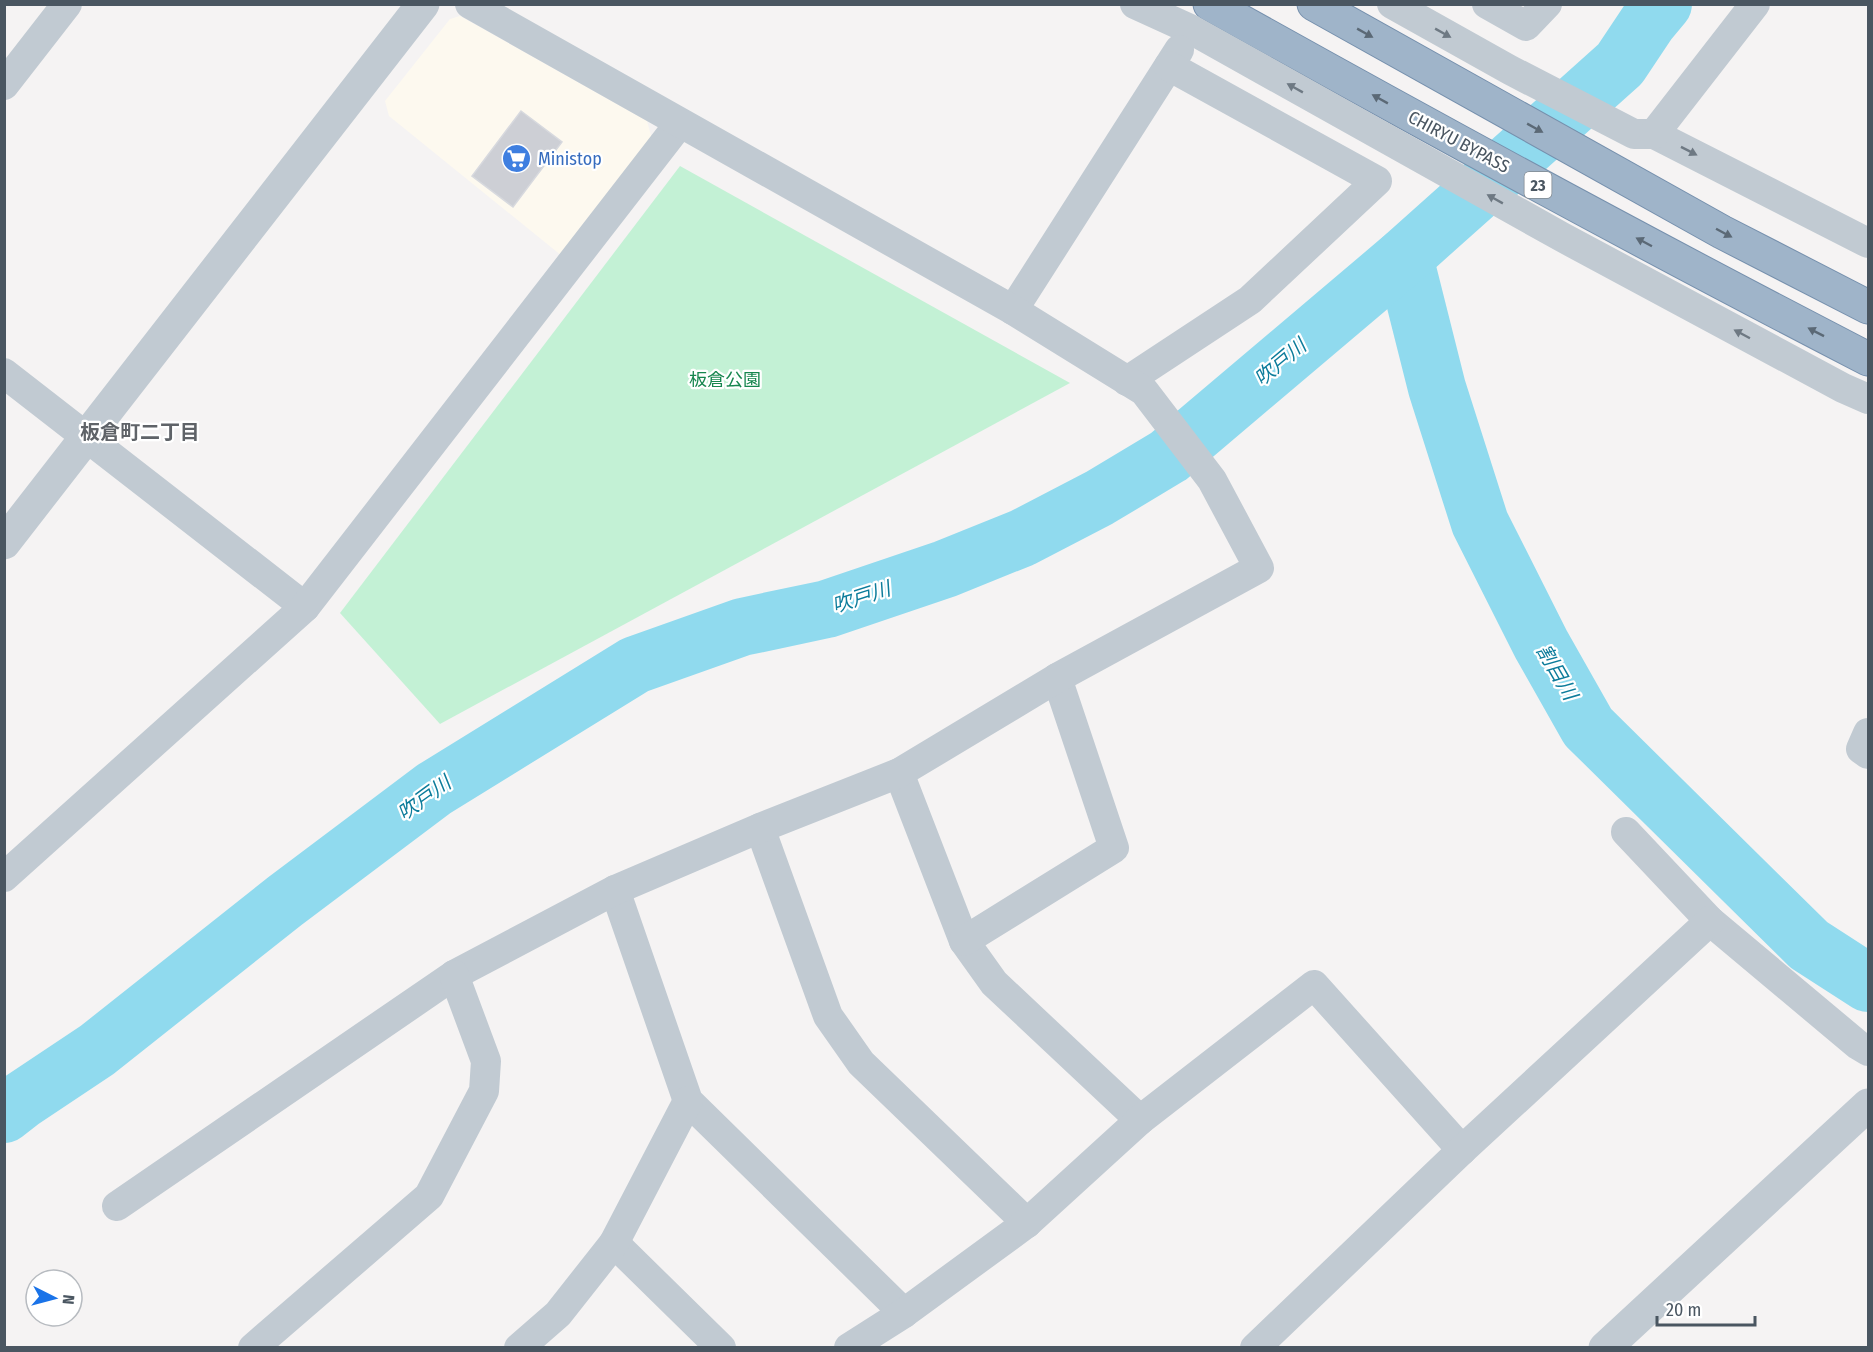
<svg xmlns="http://www.w3.org/2000/svg" width="1873" height="1352" font-family="'Fira Sans Condensed','Noto Sans JP',sans-serif">
<style>
.commercial{fill:#fdf9ef}
.green{fill:#c3f1d5}
.lines{fill:none;stroke-linecap:round;stroke-linejoin:round}
.river{stroke:#90daee;stroke-width:58}
.building{fill:#cdcfd5;stroke:#d7d9de;stroke-width:1.5}
.trunk-casing{stroke:#7690ad;stroke-width:35}
.minor{stroke:#c1cad2;stroke-width:30}
.tertiary{stroke:#c1cad2;stroke-width:33}
.trunk{stroke:#9fb4c9;stroke-width:33}
.oneway{fill:#5b6976}
.oneway2{fill:#6e7983}
.labels{text-anchor:middle;stroke-width:4.5;stroke-linejoin:round;paint-order:stroke}
.shield{fill:#fff;stroke:#808990;stroke-width:1.5}
.shield-label{font-size:16px;font-weight:bold;fill:#4a5661}
.street-label{font-size:18px;fill:#4a5661;stroke:#fff}
.shop-label{font-size:18px;fill:#366cbe;stroke:#fff;text-anchor:start}
.park-label{font-size:18px;fill:#17864f;stroke:#fff}
.water-label{font-size:20px;font-style:italic;fill:#0c7c9b;stroke:#fff}
.neighbourhood-label{font-size:20px;font-weight:bold;fill:#5f6368;stroke:#fff}
</style>
<rect width="100%" height="100%" fill="#f5f3f3"/>
<polygon class="commercial" points="460,16 647,121 652,139 562,256 389,116 385,101 450,19"/>
<polygon class="green" points="680,166 1070,383 440,724 340,613"/>
<g class="lines">
<g class="river">
<polyline points="1404,257 1437,388 1480,523 1541,644 1588,727 1809,945 1868,983"/>
<polyline points="4,1114 22,1100 97,1050 285,901 434,789 635,665 742,627 827,609 945,569 1022,538 1099,498 1169,456 1404,257 1620,64 1648,22 1663,4"/>
</g>
</g>
<polygon class="building" points="521,111 562,142 513,207 472,176"/>
<g class="lines">
<defs>
<g id="trunk">
<path d="M1210,4c218,122 437,241 658,355"/>
<polyline points="1314,4 1722,232 1868,307"/>
</g>
</defs>
<use href="#trunk" class="trunk-casing"/>
<g class="minor">
<polyline points="1135,4 1192,30 1562,237 1843,388 1868,399"/>
<polyline points="1392,4 1510,70 1634,134 1654,134 1868,243"/>
<polyline points="1487,4 1526,26 1547,4"/>
<polyline points="4,85 67,4"/>
<polyline points="1654,134 1755,4"/>
<polyline points="1013,310 1179,50"/>
<polyline points="4,373 305,607"/>
<polyline points="1127,381 1250,300 1377,181 1169,66"/>
<polyline points="1868,733 1861,749 1868,754"/>
<polyline points="899,773 964,941 994,983 1140,1120"/>
<polyline points="760,828 828,1016 861,1063 1027,1223"/>
<polyline points="1626,832 1710,921 1858,1045 1868,1051"/>
<polyline points="4,877 305,607 680,123"/>
<polyline points="615,890 688,1101 904,1313"/>
<polyline points="964,941 1114,848 1057,678"/>
<polyline points="117,1206 454,975 615,890 760,828 899,773 1057,678 1259,568 1212,480 1144,391 1013,310 470,4"/>
<polyline points="614,1243 721,1348"/>
<polyline points="253,1348 429,1196 484,1091 486,1061 454,975"/>
<polyline points="519,1348 558,1314 614,1243 688,1101"/>
<polyline points="849,1348 904,1313 1027,1223 1140,1120 1314,985 1462,1150"/>
<polyline points="1255,1348 1462,1150 1710,921"/>
</g>
<g class="tertiary">
<polyline points="4,543 423,4"/>
<polyline points="1605,1348 1868,1105"/>
</g>
<use href="#trunk" class="trunk"/>
</g>
<defs><path id="oneway-solid" d="M-6-.8H1V-3.2L6.5 0L1 3.2V.8H-6Z" transform="scale(1.5)"/></defs>
<g class="oneway">
<use href="#oneway-solid" transform="translate(1365 33) rotate(29)"/>
<use href="#oneway-solid" transform="translate(1380 99) rotate(-151)"/>
<use href="#oneway-solid" transform="translate(1535 128) rotate(29)"/>
<use href="#oneway-solid" transform="translate(1724 233) rotate(28)"/>
<use href="#oneway-solid" transform="translate(1644 242) rotate(-152)"/>
<use href="#oneway-solid" transform="translate(1816 332) rotate(-153)"/>
</g>
<g class="oneway2">
<use href="#oneway-solid" transform="translate(1443 33) rotate(29)"/>
<use href="#oneway-solid" transform="translate(1295 88) rotate(-151)"/>
<use href="#oneway-solid" transform="translate(1689 151) rotate(27)"/>
<use href="#oneway-solid" transform="translate(1495 199) rotate(-151)"/>
<use href="#oneway-solid" transform="translate(1742 334) rotate(-152)"/>
</g>
<defs>
<symbol id="supermarket-disc" viewBox="-11 -11 22 22"><circle r="9.5" fill="#3f7fe0" stroke="#fff"/><path d="M-6-5.5h2.5l.6 2H6L4.5 2H-2.5L-4.4-4H-6ZM-1.5 3.2a1.3 1.3 0 1 0 .1 0ZM3 3.2a1.3 1.3 0 1 0 .1 0Z" fill="#fff"/></symbol>
</defs>
<g fill-rule="evenodd">
<use href="#supermarket-disc" x="500" y="142" width="33" height="33"/>
</g>
<g class="labels">
<rect class="shield" x="1524.5" y="172" width="27" height="26" rx="4.5"/>
<g class="shield-label">
<text x="1538" y="191">23</text>
</g>
<g class="street-label">
<text transform="translate(1459 142) rotate(28)" y="6">CHIRYU BYPASS</text>
</g>
<g class="shop-label">
<text x="538" y="165">Ministop</text>
</g>
<g class="park-label">
<text x="725" y="386">板倉公園</text>
</g>
<g class="water-label">
<text transform="translate(1280 362) rotate(-40)" y="7">吹戸川</text>
<text transform="translate(861 597) rotate(-18)" y="7">吹戸川</text>
<text transform="translate(1557 672) rotate(60)" y="7">割目川</text>
<text transform="translate(424 798) rotate(-36)" y="7">吹戸川</text>
</g>
<g class="neighbourhood-label">
<text x="140" y="439">板倉町二丁目</text>
</g>
</g>
<rect width="1873" height="1352" fill="none" stroke="#4a5661" stroke-width="12"/>
<g transform="translate(54 1298) rotate(96)"><circle r="28" fill="#ffffff" stroke="#b7bbc0" stroke-width="1.5"/>
<path d="M0-4.5L10 22L0 15L-10 22Z" fill="#1a73e8"/>
<text y="-9" font-size="16" font-weight="bold" text-anchor="middle" fill="#4a5661">N</text>
</g>
<path d="M1657 1316v9h98v-9" fill="none" stroke="#4a5661" stroke-width="3"/>
<text x="1666" y="1316" font-size="18" fill="#4a5661" stroke="#ffffff" stroke-width="4.5" paint-order="stroke">20 m</text>
</svg>
